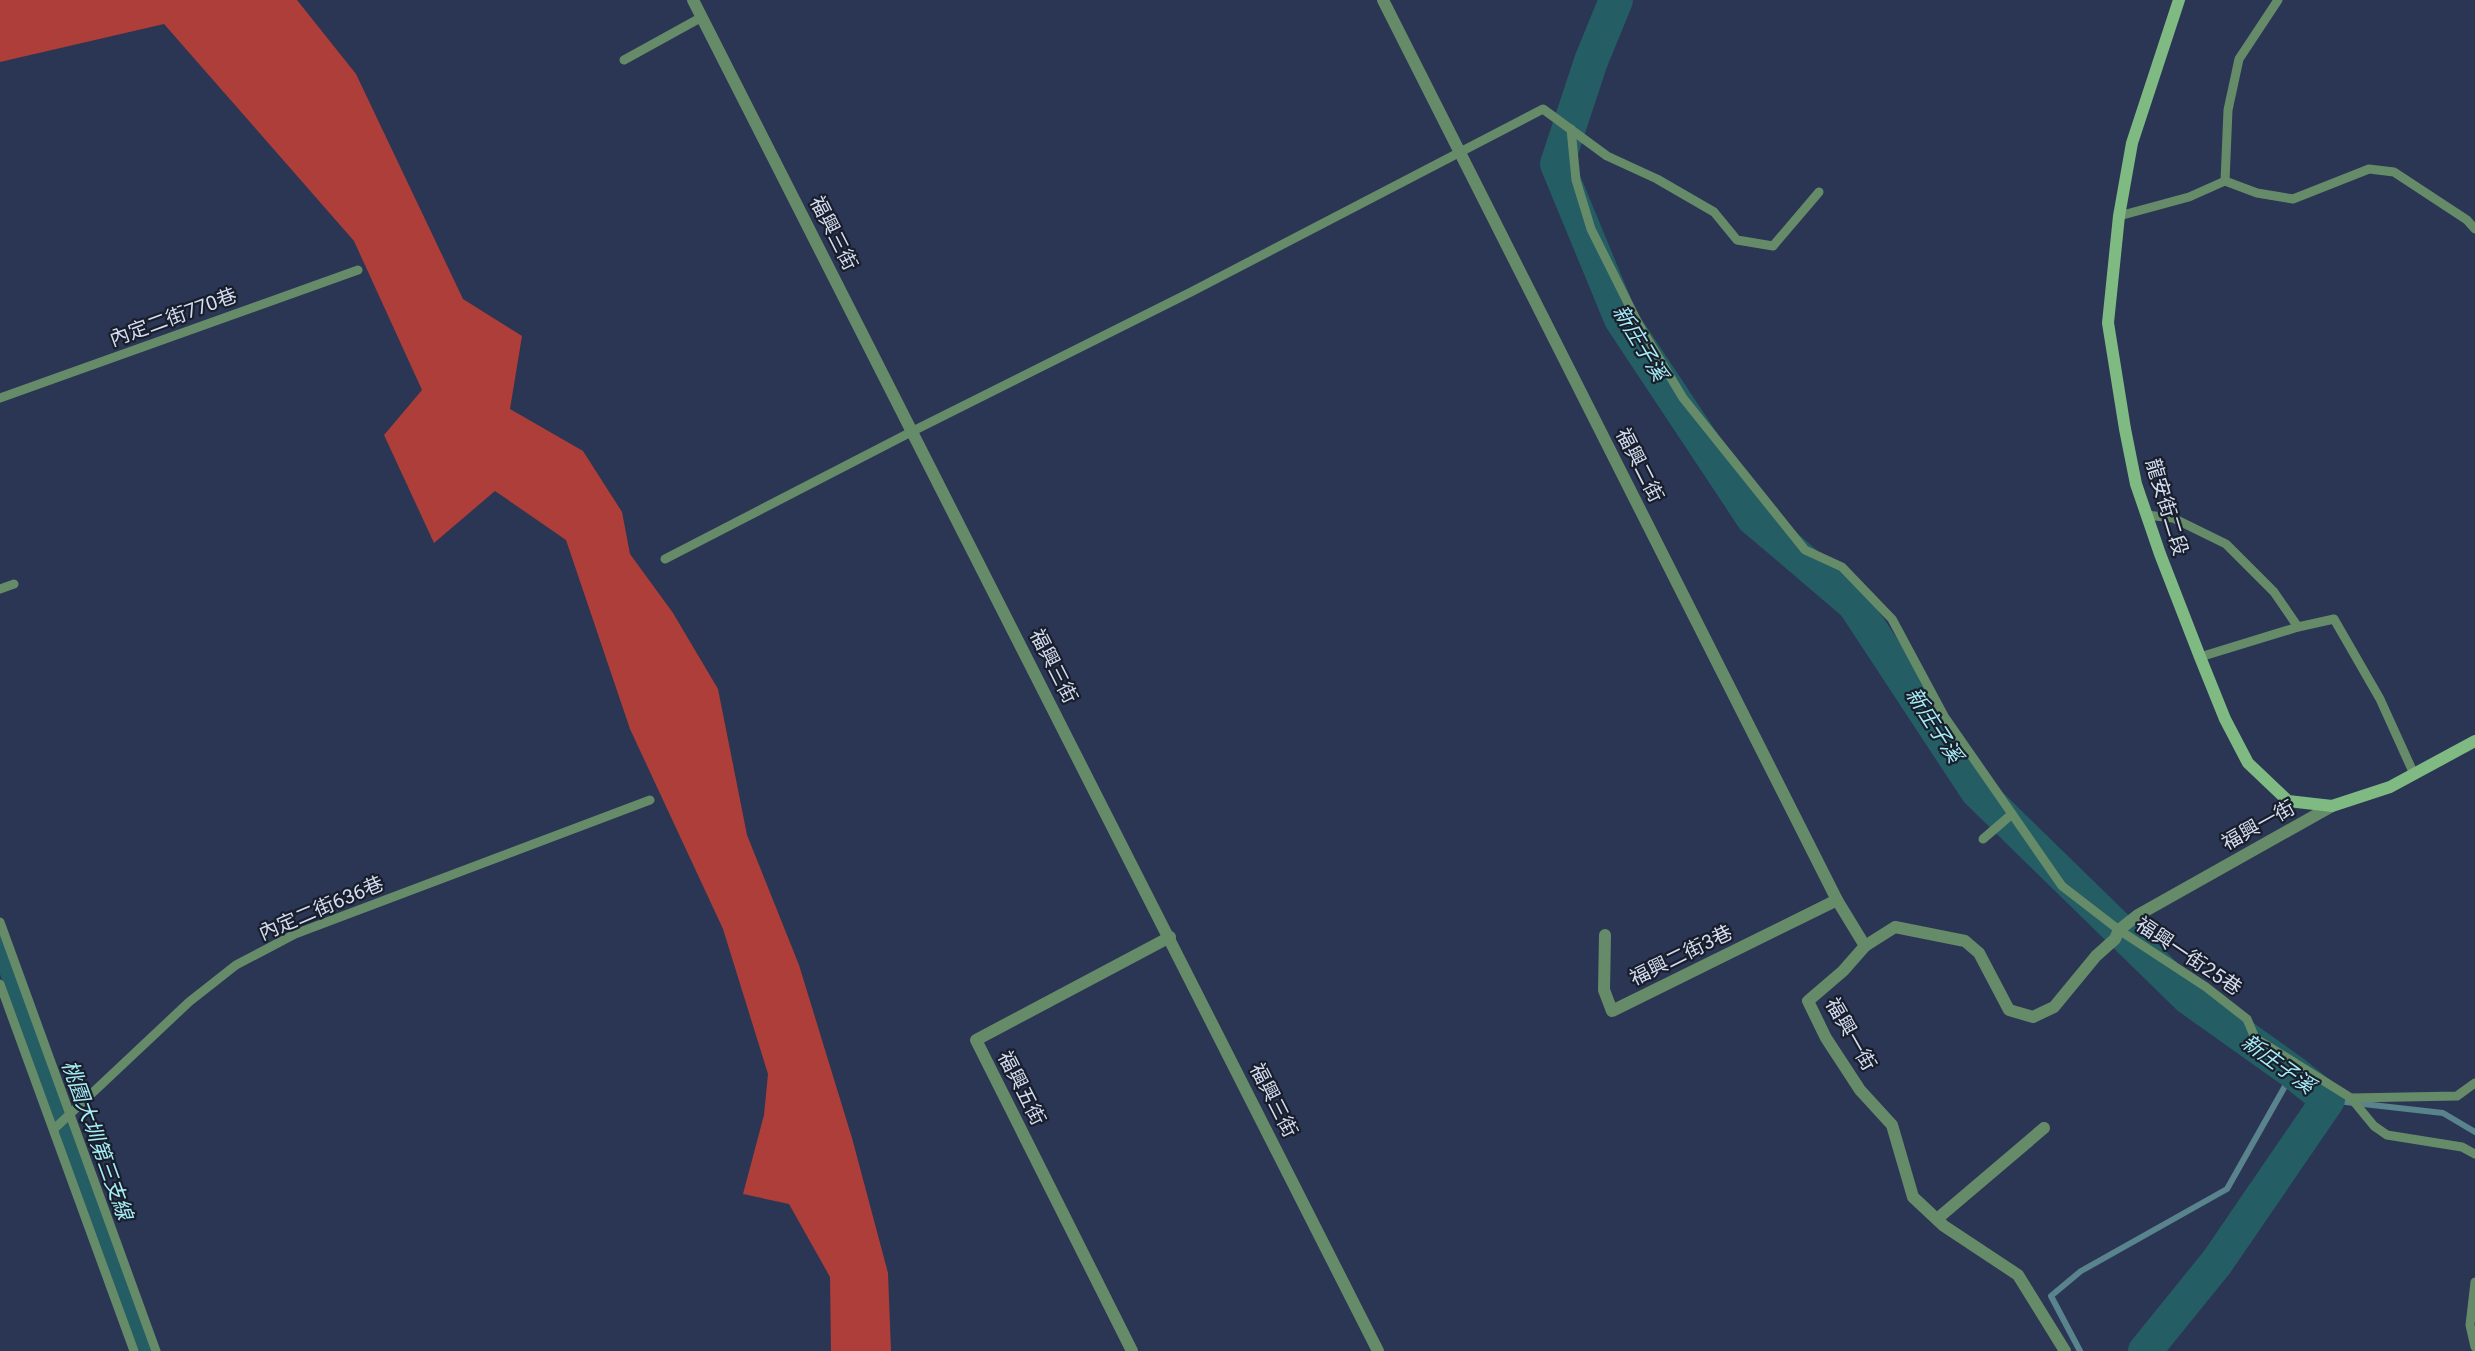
<svg xmlns="http://www.w3.org/2000/svg" width="2475" height="1351" font-family="Roboto,'Noto Sans TC',sans-serif">
<style>
.forest{fill:#ae3e39}
.lines{fill:none;stroke-linecap:round;stroke-linejoin:round}
.stream{stroke:#59838d;stroke-width:6}
.canal{stroke:#255d64;stroke-width:20}
.river{stroke:#255d64;stroke-width:34}
.lane{stroke:#668b68;stroke-width:9}
.street{stroke:#668b68;stroke-width:12}
.secondary{stroke:#7fba83;stroke-width:12}
.labels{text-anchor:middle;stroke-width:4.5;stroke-linejoin:round;paint-order:stroke}
.street-label{font-size:20px;fill:#d3dbee;stroke:#181e2b}
.water-label{font-size:21px;font-style:italic;fill:#a6edf6;stroke:#181e2b}
</style>
<rect width="100%" height="100%" fill="#2a3653"/>
<polygon class="forest" points="0,0 297,0 356,74 463,299 522,336 510,409 583,451 622,512 630,554 673,613 718,689 747,835 799,965 852,1138 888,1273 891,1351 831,1351 830,1277 789,1204 743,1194 764,1115 768,1074 723,929 630,729 566,540 495,491 434,543 384,435 422,390 354,241 164,24 0,62"/>
<g class="lines">
<g class="stream">
<polyline points="2328,1100 2443,1113 2475,1132"/>
<polyline points="2080,1351 2051,1296 2081,1271 2227,1189 2293,1072"/>
</g>
<polyline class="canal" points="0,945 148,1351"/>
<polyline class="river" points="1616,0 1591,61 1557,164 1621,319 1753,518 1854,604 1977,791 2189,998 2293,1072 2328,1100 2217,1262 2145,1351"/>
<g class="lane">
<polyline points="624,60 702,17"/>
<polyline points="1571,129 1576,180 1591,229 1638,323 1683,398 1805,550 1842,567 1892,619 1944,716 2062,886 2119,930 2206,987 2247,1019 2255,1038 2351,1098 2374,1126 2387,1135 2462,1147 2475,1154"/>
<polyline points="2225,181 2228,110 2239,59 2278,0"/>
<polyline points="2119,216 2189,197 2225,181 2257,193 2293,199 2369,169 2394,172 2467,220 2475,229"/>
<polyline points="0,398 358,270"/>
<polyline points="2146,515 2173,518 2226,544 2274,592 2298,627"/>
<polyline points="665,559 913,431 1191,292 1543,109 1607,156 1657,179 1714,212 1737,240 1773,246 1819,192"/>
<polyline points="0,589 14,584"/>
<polyline points="2200,657 2298,627 2334,619 2380,699 2414,774"/>
<polyline points="1983,839 2012,814"/>
<polyline points="0,922 156,1351"/>
<polyline points="0,984 134,1351"/>
<polyline points="2351,1098 2457,1096 2475,1083"/>
<polyline points="54,1129 189,1002 236,965 295,934 650,800"/>
<polyline points="2475,1282 2470,1325 2475,1347"/>
</g>
<g class="street">
<polyline points="693,0 1378,1351"/>
<polyline points="1383,0 1837,900 1865,946"/>
<polyline points="1605,935 1604,990 1612,1011 1837,900"/>
<polyline points="1937,1219 2044,1128"/>
<polyline points="1132,1351 976,1040 1170,937"/>
<polyline points="2065,1351 2018,1275 1944,1226 1913,1197 1892,1125 1860,1090 1826,1038 1808,1001 1843,971 1865,946 1895,927 1965,941 1979,953 2009,1010 2033,1017 2054,1007 2096,956 2115,939 2119,930 2138,915 2332,806"/>
</g>
<polyline class="secondary" points="2179,0 2132,143 2119,216 2108,323 2125,429 2136,484 2160,554 2200,657 2225,719 2248,763 2288,801 2332,806 2390,787 2475,741"/>
</g>
<g class="labels">
<g class="street-label">
<text transform="translate(834 233) rotate(63)" y="7">福興三街</text>
<text transform="translate(173 317) rotate(-20)" y="7">內定二街770巷</text>
<text transform="translate(1640 465) rotate(63)" y="7">福興二街</text>
<text transform="translate(2167 507) rotate(73)" y="7">龍安街二段</text>
<text transform="translate(1054 666) rotate(63)" y="7">福興三街</text>
<text transform="translate(2258 825) rotate(-29)" y="7">福興一街</text>
<text transform="translate(321 908) rotate(-23)" y="7">內定二街636巷</text>
<text transform="translate(1681 955) rotate(-26)" y="7">福興二街3巷</text>
<text transform="translate(2189 956) rotate(34)" y="7">福興一街25巷</text>
<text transform="translate(1851 1034) rotate(60)" y="7">福興一街</text>
<text transform="translate(1022 1088) rotate(63)" y="7">福興五街</text>
<text transform="translate(1274 1100) rotate(63)" y="7">福興三街</text>
</g>
<g class="water-label">
<text transform="translate(1640 343) rotate(59)" y="7">新庄子溪</text>
<text transform="translate(1934 725) rotate(57)" y="7">新庄子溪</text>
<text transform="translate(2278 1064) rotate(36)" y="7">新庄子溪</text>
<text transform="translate(97 1140) rotate(70)" y="7">桃園大圳第三支線</text>
</g>
</g>
</svg>
